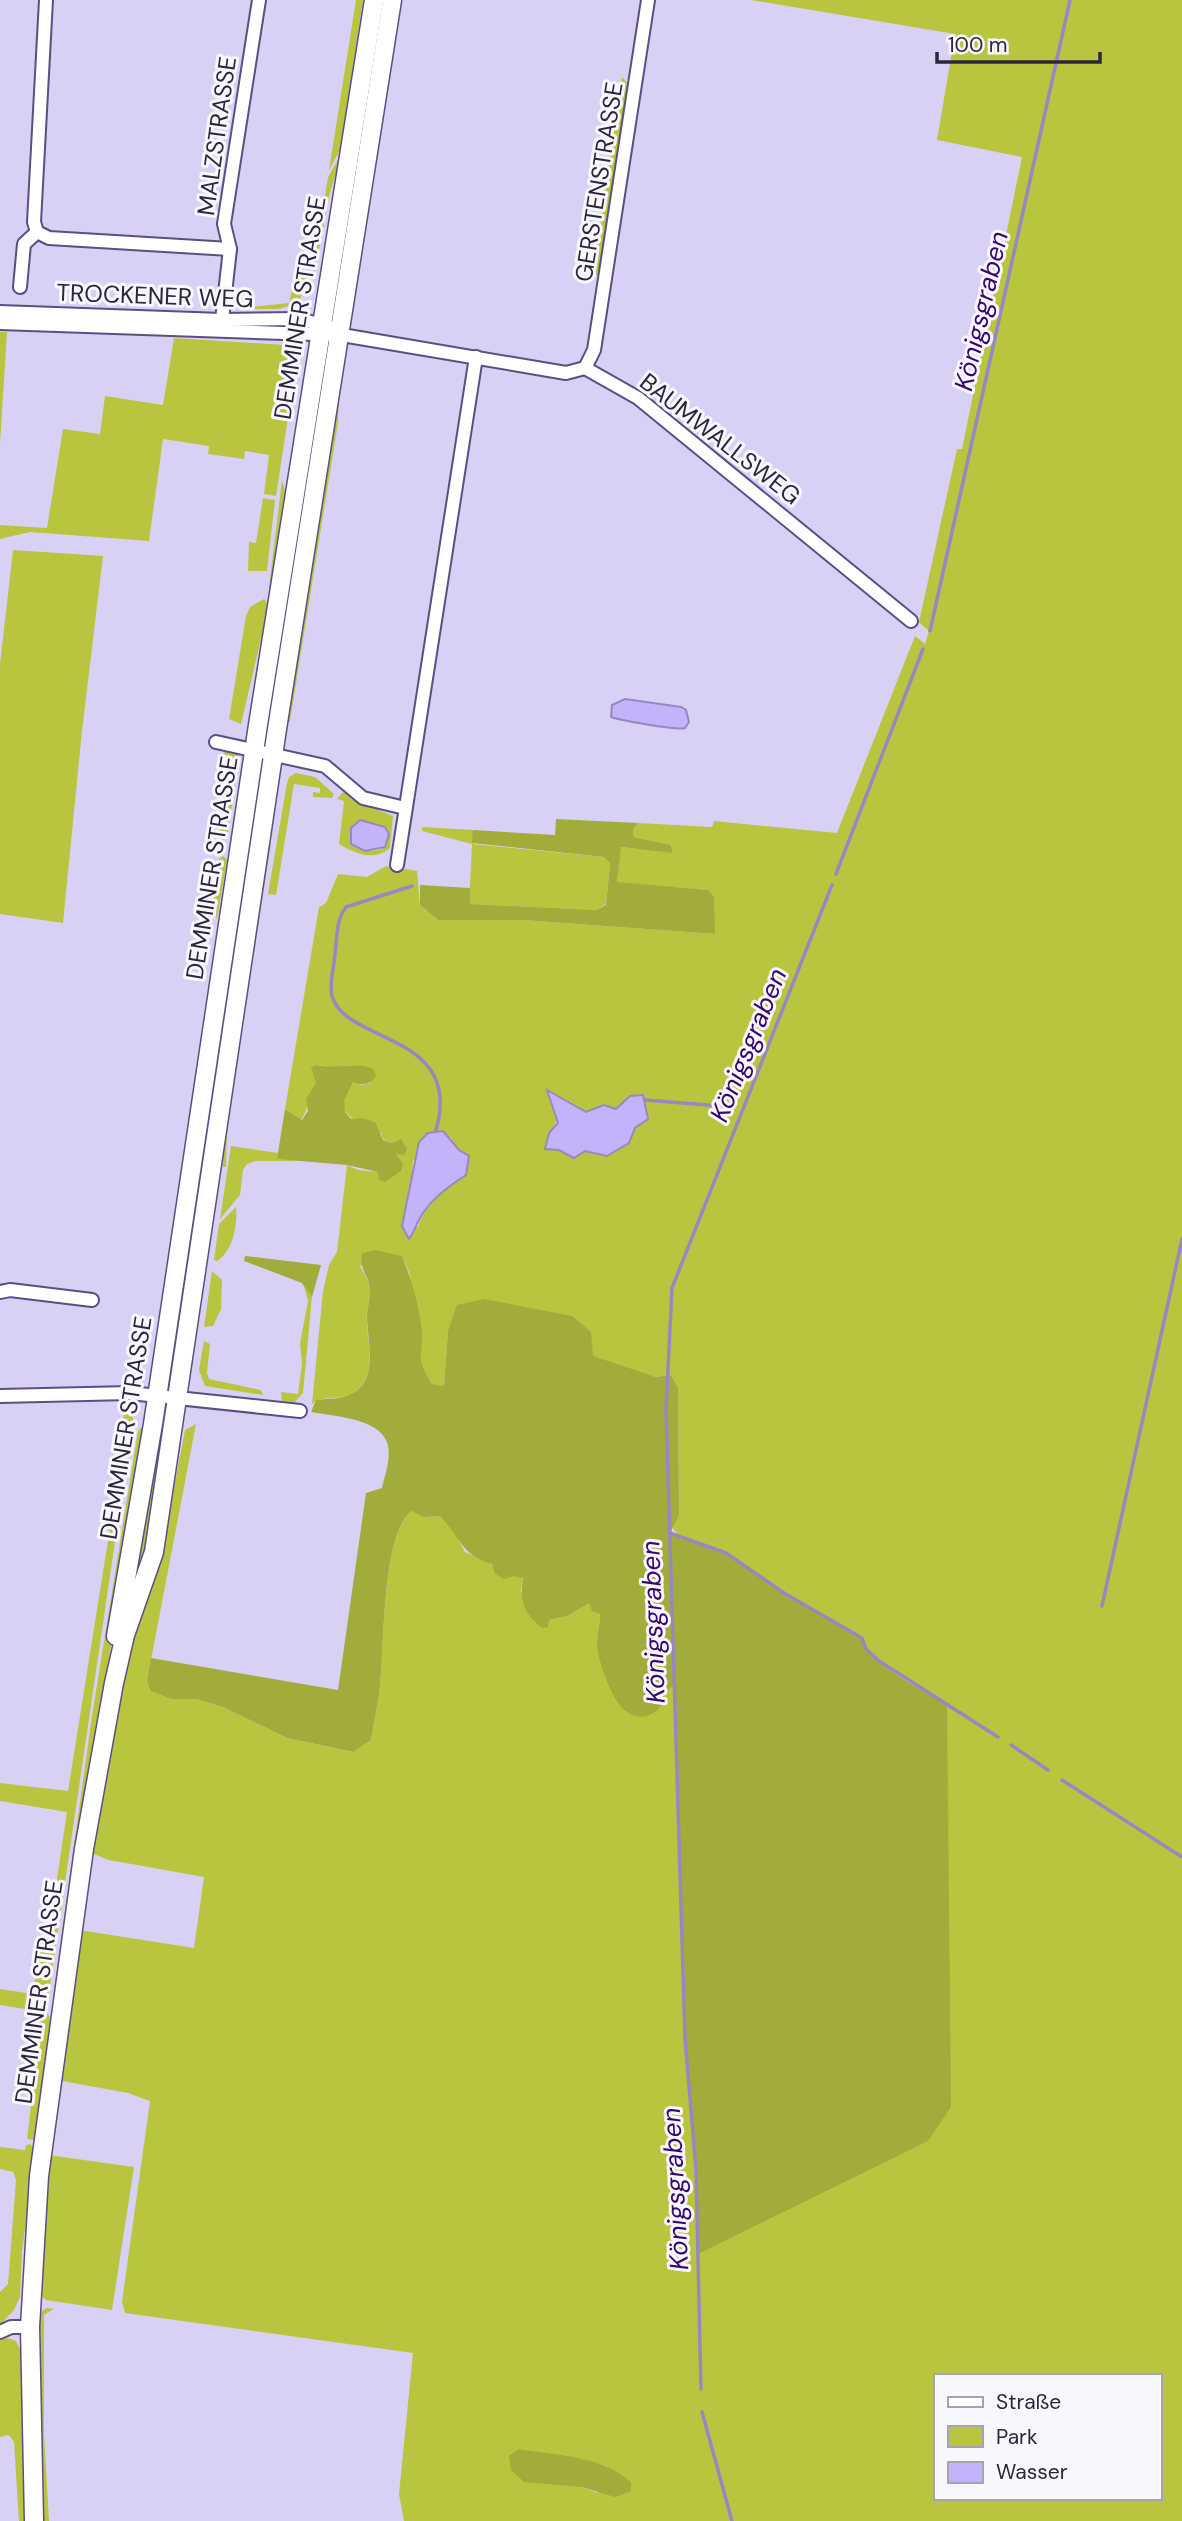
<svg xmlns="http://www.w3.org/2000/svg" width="1182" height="2521" font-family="'DM Sans',sans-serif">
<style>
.green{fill:#b9c53e;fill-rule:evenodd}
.forest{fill:#a1ac3b}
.water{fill:#c3b3fb;stroke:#9689c2;stroke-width:2}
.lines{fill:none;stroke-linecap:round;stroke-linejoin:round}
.stream{stroke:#9689c2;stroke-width:3.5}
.street-casing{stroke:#5b4e82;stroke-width:16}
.secondary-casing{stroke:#5b4e82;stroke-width:21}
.street{stroke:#fff;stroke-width:12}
.secondary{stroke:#fff;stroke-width:18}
.labels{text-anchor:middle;stroke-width:6;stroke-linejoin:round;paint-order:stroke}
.street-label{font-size:24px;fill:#2c263d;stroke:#f8f7fd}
.water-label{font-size:26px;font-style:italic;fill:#370573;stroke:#f8f7fd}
</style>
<rect width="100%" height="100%" fill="#d8d1f5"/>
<g class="green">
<polygon points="356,0 363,0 340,150 329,170"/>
<path d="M751,0h431v2521h-778l-5,-27 14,-141 -288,-40 -3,-11 28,-201 -22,-8 -71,-13 22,-150 115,18 10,-71 -95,-17 -18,-7 27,-171 43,-126 24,-126 11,-6 -49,257 25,18h24l27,8 64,31 65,14 19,-12c3,-18 7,-36 9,-54 5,-42 1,-147 31,-175l12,6 17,-1 14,15 11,21 58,26 -2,13 28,29 18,-4 22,-14 11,12 -3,28 22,62 45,-10 11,-11 10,355 11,132 2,83 249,-548 -68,-44 -13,-12 -140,-96 -47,-17 -7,-9 7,-13 -1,-127 -7,-12 -15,2 -208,-46 -4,55 -12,-2 -14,-24 4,-28 -13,-60 -7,-16 -42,10c3,6 8,13 10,20 2,7 -2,18 -3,26 -2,25 12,59 -10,78 -13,13 -33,3 -45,14l11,-113 6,-26 8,-13 10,-87 11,5 20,2 7,10c15,-11 12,-23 8,-39l-10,-4 -2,-6c-25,-11 -53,-21 -28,-51l9,3 9,-2 -20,-18 -10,4 -24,-4v18c-10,11 -7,25 -16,37l-16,-11 34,-202 7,-4 12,-29 29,3 19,-11 31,5 3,34 18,15h85l192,14 -7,-44 -91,-7 3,-36 53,5 -2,-7 -37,-8 -1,-8 5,-6 74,4 2,-6 123,12 78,-197 10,8 4,-13 -10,-9 38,-173h5l60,-292 -85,-17 18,-106zM643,1095l5,24 -13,9 -6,15 -22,13 -22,-5 -11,7 -15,-8 -13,-1c3,-18 14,-32 21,-49l19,12 18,-7 12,4 14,-13zM450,1137l9,13 7,25c-21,14 -40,28 -48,52l-16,-1 9,-35 2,-30zM935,2376h224v122h-224zM519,2449l35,7 44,37 -17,-6z"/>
<polygon points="622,77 629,85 601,275 593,275"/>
<polygon points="343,151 330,192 315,271 313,270 328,177"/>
<polygon points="297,269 308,271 299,303 278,309 233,309 289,303"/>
<polygon points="0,332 7,332 0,444"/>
<polygon points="174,338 286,345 298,352 276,496 264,494 269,455 245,451 244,459 208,454 209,446 163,439 149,541 30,532 0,539 0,525 47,528 63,429 100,434 105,396 163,405"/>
<polygon points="322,373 325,374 278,679 277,657"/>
<polygon points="339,387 338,423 290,721 287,724"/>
<polygon points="282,480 285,491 271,590 269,588"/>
<polygon points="263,498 275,500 267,571 248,571 249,542 256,543"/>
<polygon points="13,550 103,556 82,731 63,923 0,914 0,664"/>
<polygon points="264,599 267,603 264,626 241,724 229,719 246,616 250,607"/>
<polygon points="226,751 239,754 238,765 227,839 223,840 211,832 220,832 231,756 223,754"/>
<polygon points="259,772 262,772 254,825 252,859 177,1366 172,1365 186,1277 186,1245"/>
<polygon points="296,773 315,777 334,794 332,798 313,797 313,792 320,793 320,788 294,784 276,895 268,894 287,783 289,777"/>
<path d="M344,791l7,8 42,17 -3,32c-16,14 -36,5 -51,-4l5,-43 -7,-2zM364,821l24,9 -1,11 -5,8 -10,2 -23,-17z"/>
<polygon points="422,827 473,830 473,844 604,857 610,863 606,904 596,910 469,904 472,844 422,831"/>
<polygon points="271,843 227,1124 226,1167 223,1167 221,1151 267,853"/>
<polygon points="223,856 227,860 217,919 211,908 219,859"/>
<polygon points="231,1146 278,1153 277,1159 304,1161 256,1161 247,1164 243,1170 240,1195 220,1219"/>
<path d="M236,1207c2,17 -3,44 -19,54l-3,-1 5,-36z"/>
<polygon points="212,1271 222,1280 221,1309 213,1326 204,1327"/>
<polygon points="303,1283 312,1297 303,1393 295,1402 282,1401 281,1392 298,1394 302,1363 300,1344 308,1301"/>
<polygon points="204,1341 210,1344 207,1373 209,1379 261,1390 263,1395 205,1386 199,1370"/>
<polygon points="124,1412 132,1413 133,1419 46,2012 52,2020 34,2140 27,2139 38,2049 32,2048 38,2011 0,2005 0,1989 33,1994 41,1942 48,1939 67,1812 0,1801 0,1783 68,1791 111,1522"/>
<polygon points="145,1425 56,2002 53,1997 92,1716 138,1431"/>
<polygon points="158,1429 162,1430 148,1540 141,1564 137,1559"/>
<polygon points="30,2144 36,2150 22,2251 20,2297 14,2310 0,2325 0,2292 8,2284 16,2180 13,2172 0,2169 0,2147 25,2150 26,2145"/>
<polygon points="48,2155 134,2167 112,2310 46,2300 38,2293"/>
<polygon points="46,2308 54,2309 44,2315 44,2434 49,2521 41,2521 39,2338 40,2313"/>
<polygon points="8,2338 16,2341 21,2351 28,2521 19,2521 14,2442 9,2435 0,2437 0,2340"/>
</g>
<g class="forest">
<polygon points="556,819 638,823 633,829 634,837 671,845 673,853 621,847 617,882 708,890 714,897 715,934 523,920 438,920 420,905 420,885 470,888 470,904 596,910 606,905 610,863 604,857 472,843 473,830 555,835"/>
<path d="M317,1065c19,5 38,-4 56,4l3,7c-7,9 -13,10 -23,6l-9,18 1,12 6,7 11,-1 13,4 8,18 10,3 8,-4 6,10 -3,6 -8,-1 7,10 -2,7 -16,11 -6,-2 -1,-8 -31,-7 -70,-6 8,-50 17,11 6,-9 -2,-12 10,-16 -5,-16z"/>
<path d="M375,1250l27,6c9,22 18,52 20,76 1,30 -8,21 10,52l12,2 4,-55 9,-26 27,-6 88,17 19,16 2,24 63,21 15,-2 7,12 1,128 -9,18 56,20 58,40 78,45c9,28 61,51 85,67l4,402 -23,34 -230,113 -2,-84 -11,-131 -10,-355 -11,10c-2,25 -31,31 -46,9 -9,-14 -21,-44 -21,-61 0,-9 3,-18 3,-28l-8,-3 -3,-8 -22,13 -18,4 -1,7 -6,1c-19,-15 -22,-27 -19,-50l-9,-2 -10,3 -9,-5 -3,-10c-30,-8 -32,-27 -52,-48l-17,1 -12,-6c-30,27 -26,134 -31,175 -2,18 -6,36 -9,54l-18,12 -66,-14 -64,-31 -27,-8h-24l-21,-8 -4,-10 4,-23 187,32 28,-197 16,-5c3,-14 11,-34 4,-48 -10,-22 -54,-24 -75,-28l5,-12c12,-2 26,0 37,-7 26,-15 14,-53 14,-77 0,-9 4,-18 3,-27 -1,-15 -11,-17 -8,-36z"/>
<polygon points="245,1256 321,1265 312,1297 302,1283 244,1261"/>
<path d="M519,2449c39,7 81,6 112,33v9l-16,6 -34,-10 -57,-5 -13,-12 -2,-14z"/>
</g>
<g class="water">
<path d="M625,699l56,8 5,3 3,12 -4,6c-6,3 -66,-8 -74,-11l1,-12z"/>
<polygon points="360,820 385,827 389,834 385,847 365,851 351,844 351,828"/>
<polygon points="547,1090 586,1112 604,1105 616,1109 630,1096 643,1095 648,1119 635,1128 629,1143 607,1156 585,1151 574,1158 559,1150 545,1149 549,1133 558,1123"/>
<path d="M443,1131l16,19 10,6 -3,19c-14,9 -30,20 -40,34 -8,9 -10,20 -17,30l-7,-13 17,-84 9,-9z"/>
</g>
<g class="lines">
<g class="stream">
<polyline points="930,631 1070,0"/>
<polyline points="836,874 923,649"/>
<path d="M412,886l-66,21c-10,13 -9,31 -11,47 -1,13 -6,29 -3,42 13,48 132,36 104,134"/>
<polyline points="645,1100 720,1106"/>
<polyline points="670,1533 726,1553 784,1593 862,1638 866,1649 879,1661 998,1737"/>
<polyline points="1102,1606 1182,1239"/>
<polyline points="1011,1745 1048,1770"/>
<polyline points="1062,1780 1182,1857"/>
<polyline points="701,2389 696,2170 685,2039 666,1409 672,1288 832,885"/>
<polyline points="702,2412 732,2521"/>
</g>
<defs>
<g id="street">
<polyline points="46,0 34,222 37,232 49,238 230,249"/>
<polyline points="20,287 24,244 37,232"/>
<polyline points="0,312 222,320 300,319 329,327"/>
<polyline points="222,320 230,249 224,224 259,0"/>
<polyline points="0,323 342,335 566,373 585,368"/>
<polyline points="585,368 638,398 911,621"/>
<polyline points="585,368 594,350 648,0"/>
<polyline points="216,742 325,766 363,798 405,808"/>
<polyline points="397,865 476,357"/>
<polyline points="0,1292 10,1290 92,1300"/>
<polyline points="0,1396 130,1393 300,1411"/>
<polyline points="0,2332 11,2327 30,2327"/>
</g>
<g id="secondary">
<polyline points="116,1636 153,1424 258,725 374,0"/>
<polyline points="34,2521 30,2327 39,2176 84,1849 114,1683 125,1635 154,1552 277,729 392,0"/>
</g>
</defs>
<use href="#street" class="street-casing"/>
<use href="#secondary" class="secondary-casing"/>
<use href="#street" class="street"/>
<use href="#secondary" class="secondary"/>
</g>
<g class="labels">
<g class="street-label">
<text transform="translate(217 136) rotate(-82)" y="8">MALZSTRASSE</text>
<text transform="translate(599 182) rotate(-81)" y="8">GERSTENSTRASSE</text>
<text transform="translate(155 296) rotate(2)" y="8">TROCKENER WEG</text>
<text transform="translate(300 308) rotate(-81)" y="8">DEMMINER STRASSE</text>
<text transform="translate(720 439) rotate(38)" y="8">BAUMWALLSWEG</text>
<text transform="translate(212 868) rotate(-81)" y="8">DEMMINER STRASSE</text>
<text transform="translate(126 1428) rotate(-81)" y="8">DEMMINER STRASSE</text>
<text transform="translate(39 1992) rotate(-82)" y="8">DEMMINER STRASSE</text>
</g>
<g class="water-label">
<text transform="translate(981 311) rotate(-77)" y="9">Königsgraben</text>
<text transform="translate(748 1045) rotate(-68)" y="9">Königsgraben</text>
<text transform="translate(653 1622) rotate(-92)" y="9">Königsgraben</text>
<text transform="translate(675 2189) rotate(-93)" y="9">Königsgraben</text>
</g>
</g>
<rect x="934" y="2374" width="228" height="126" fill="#f8f7fd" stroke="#a6a3b0" stroke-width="2"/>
<rect x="948" y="2397" width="35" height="10" fill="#ffffff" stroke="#a6a3b0" stroke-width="2"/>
<text x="996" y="2409" font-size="21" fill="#2c263d">Straße</text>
<rect x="948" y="2426" width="35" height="21" fill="#b9c53e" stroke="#a6a3b0" stroke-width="2"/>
<text x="996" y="2444" font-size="21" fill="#2c263d">Park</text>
<rect x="948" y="2462" width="35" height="21" fill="#c3b3fb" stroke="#a6a3b0" stroke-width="2"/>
<text x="996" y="2479" font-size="21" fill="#2c263d">Wasser</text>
<path d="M937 52v10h163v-10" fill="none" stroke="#2c263d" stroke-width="3.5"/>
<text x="948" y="52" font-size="21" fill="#2c263d" stroke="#f8f7fd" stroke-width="5" paint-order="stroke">100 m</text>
</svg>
